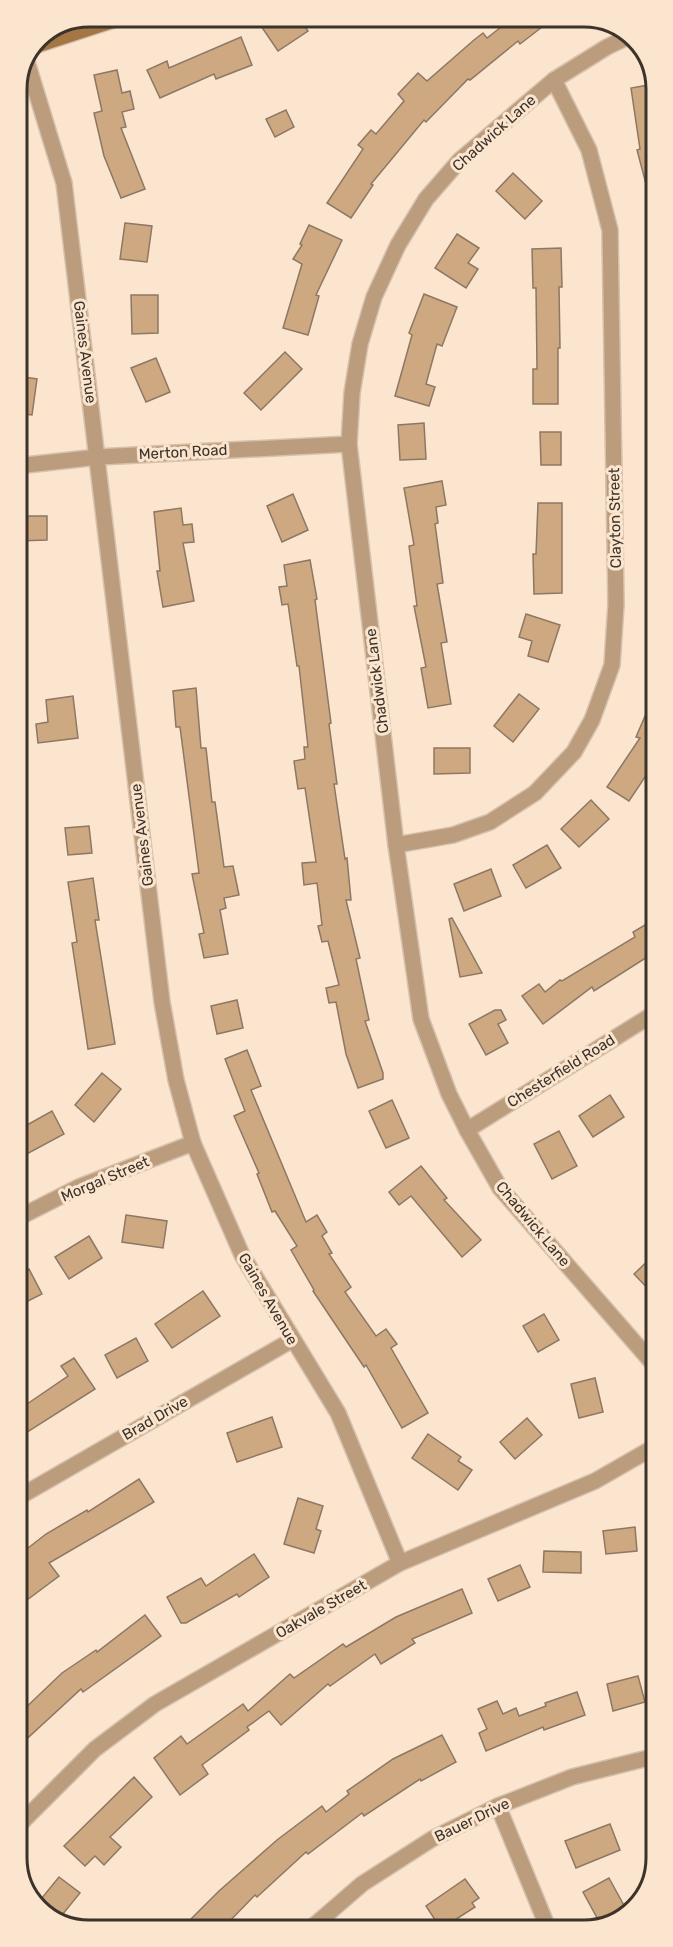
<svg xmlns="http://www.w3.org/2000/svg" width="673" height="1947" font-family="Rubik,sans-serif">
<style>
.building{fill:#cea880;stroke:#8c7864;stroke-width:1.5}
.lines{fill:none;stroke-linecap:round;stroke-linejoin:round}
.minor-casing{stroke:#d5c1ad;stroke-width:18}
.tertiary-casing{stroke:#d5c1ad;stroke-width:18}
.secondary-casing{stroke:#d5c1ad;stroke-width:18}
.minor{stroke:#bb9c7c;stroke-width:15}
.tertiary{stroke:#bb9c7c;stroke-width:15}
.secondary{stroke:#a37643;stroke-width:15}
.labels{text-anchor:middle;stroke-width:6;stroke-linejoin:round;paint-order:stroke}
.street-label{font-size:15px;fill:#3c332a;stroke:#fbe5ce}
.rim{fill:none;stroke:#3c332a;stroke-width:3}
</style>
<rect width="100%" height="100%" fill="#fbe5ce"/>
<g class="building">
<polygon points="275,17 298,17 308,31 278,51 261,26"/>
<polygon points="514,17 555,17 520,44 518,41 470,80 468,79 426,122 424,120 371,184 373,185 351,218 327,203 363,149 358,145 371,130 376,134 404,101 398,94 418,73 427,81 474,40 483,33 487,38"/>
<polygon points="241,37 252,65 216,79 214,74 160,98 147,70 167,61 169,68"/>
<polygon points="117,70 122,93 130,91 134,109 122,112 126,127 121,128 145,189 121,198 104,156 94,113 102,111 94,75"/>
<polygon points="654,84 654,195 651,195 648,184 646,184 637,150 640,149 631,88"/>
<polygon points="286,110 294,127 275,137 266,119"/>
<polygon points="513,173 542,201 525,219 496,191"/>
<polygon points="125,223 152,226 147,262 120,259"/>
<polygon points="309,225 342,240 316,295 319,296 308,335 283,328 302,264 293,259 302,245 300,244"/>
<polygon points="457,234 479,248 468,263 478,269 466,288 435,268"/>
<polygon points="561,248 562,287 559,287 560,348 558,348 558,404 533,404 533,369 537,369 536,288 533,288 532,249"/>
<polygon points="424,294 457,307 442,346 437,344 426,384 435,387 429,406 395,396 412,335 409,333"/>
<polygon points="131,295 158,295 158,333 132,334"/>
<polygon points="285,352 302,369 261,410 244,393"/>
<polygon points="156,358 170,392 146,402 131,368"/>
<polygon points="17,376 37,379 32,415 17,413"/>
<polygon points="424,423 426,459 400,460 398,425"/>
<polygon points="540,432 561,432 561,465 541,465"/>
<polygon points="442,481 446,505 436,507 438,523 435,524 443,583 437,584 447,642 441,643 451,704 428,708 421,668 426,667 414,606 417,606 409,546 414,545 404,488"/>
<polygon points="293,494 308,530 282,542 267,506"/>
<polygon points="538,503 562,503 562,593 534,594 533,554 536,554"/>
<polygon points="181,508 183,525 192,524 194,542 183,543 194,601 163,607 157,571 160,571 154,512"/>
<polygon points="17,516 47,516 47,540 17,541"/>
<polygon points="310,560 317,599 315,600 331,723 329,724 337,784 334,784 345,859 347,858 351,900 346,900 360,958 356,959 369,1020 365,1021 383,1073 383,1079 358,1088 346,1054 336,1002 329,1003 326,988 339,985 328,941 322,942 318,926 322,925 317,883 304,885 302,863 316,862 305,788 298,789 294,761 305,759 304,747 308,747 299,666 297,666 288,604 282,605 279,587 287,586 284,565"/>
<polygon points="526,614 560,625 548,662 528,656 532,641 519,637"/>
<polygon points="196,688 201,748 206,748 212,802 215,802 224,867 233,866 239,895 224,898 226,908 220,910 228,954 204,958 199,934 204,933 192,874 199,873 180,727 176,727 173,691"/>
<polygon points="655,693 655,762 629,801 607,787 640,738 636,737"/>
<polygon points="519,694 539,709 513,742 494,726"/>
<polygon points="73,696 78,738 38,743 36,724 48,722 46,700"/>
<polygon points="434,748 470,748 470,773 434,774"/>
<polygon points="591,800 609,819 579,847 561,829"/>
<polygon points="89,826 92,853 68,855 65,828"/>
<polygon points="547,845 561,868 526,888 513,865"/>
<polygon points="491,869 501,896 464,911 454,884"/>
<polygon points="93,878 99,920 95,920 115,1044 88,1049 72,943 77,942 68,882"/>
<polygon points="452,918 482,973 460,977 449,919"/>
<polygon points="655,919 655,952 594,991 592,987 543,1024 522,996 539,984 545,992 560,980 562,981 635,937 633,932"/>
<polygon points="237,1000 243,1028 217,1034 211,1006"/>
<polygon points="495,1010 501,1010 506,1020 498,1024 508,1043 486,1055 469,1024"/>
<polygon points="247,1050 261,1086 251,1090 306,1222 317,1215 327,1232 322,1236 332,1253 329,1254 351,1287 345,1292 376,1336 386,1329 397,1344 391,1348 428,1413 402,1428 366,1365 364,1367 313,1291 314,1290 291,1250 297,1246 275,1211 272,1212 257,1174 259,1173 234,1116 245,1111 225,1059"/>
<polygon points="102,1073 121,1089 94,1122 75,1105"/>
<polygon points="610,1095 624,1117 593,1137 579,1116"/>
<polygon points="392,1100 409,1138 386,1148 369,1111"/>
<polygon points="52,1111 64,1134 23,1156 18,1147 18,1130"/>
<polygon points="559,1131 577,1166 552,1179 534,1144"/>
<polygon points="421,1166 447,1198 444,1200 481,1240 462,1257 411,1196 399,1205 389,1192"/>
<polygon points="126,1215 167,1221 163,1248 122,1242"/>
<polygon points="89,1236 102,1258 69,1279 55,1257"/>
<polygon points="656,1253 656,1297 634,1274"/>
<polygon points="29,1269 42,1294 18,1306 18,1275"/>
<polygon points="203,1291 220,1316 172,1348 155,1324"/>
<polygon points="544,1314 559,1340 538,1352 523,1326"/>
<polygon points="136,1338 148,1361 117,1378 105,1355"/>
<polygon points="74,1358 95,1389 18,1438 18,1388 27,1404 68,1376 61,1366"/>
<polygon points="595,1378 603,1412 579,1418 571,1384"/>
<polygon points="272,1417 282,1447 237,1462 227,1433"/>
<polygon points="527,1418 542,1435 515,1459 500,1442"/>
<polygon points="428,1434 461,1457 458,1461 472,1470 458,1490 412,1458"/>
<polygon points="139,1479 154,1502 49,1563 59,1576 27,1600 19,1588 19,1555 46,1534 87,1510 88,1512"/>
<polygon points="298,1498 323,1506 316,1529 321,1531 314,1553 284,1544"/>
<polygon points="635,1527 637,1551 606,1554 603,1531"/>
<polygon points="544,1551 581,1552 581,1573 543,1572"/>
<polygon points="254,1554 269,1577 239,1597 237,1594 186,1623 181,1623 167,1597 201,1578 206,1586"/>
<polygon points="520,1565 530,1587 498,1601 488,1579"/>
<polygon points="462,1589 472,1613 412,1639 415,1643 381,1664 375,1654 330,1686 328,1684 281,1725 269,1711 247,1727 249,1730 202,1765 208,1774 180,1795 154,1758 181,1736 187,1744 243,1704 248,1711 290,1674 294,1678 343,1644 346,1647 396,1617"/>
<polygon points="145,1615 161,1636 83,1692 81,1689 19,1746 19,1714 62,1673 96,1650 97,1652"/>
<polygon points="638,1676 645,1702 613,1711 607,1684"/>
<polygon points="577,1692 585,1715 544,1730 543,1727 486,1751 479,1733 487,1729 478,1709 497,1701 503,1714 516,1708 519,1716 546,1706 545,1703"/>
<polygon points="442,1735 456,1762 421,1781 420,1779 364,1816 362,1813 308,1854 306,1852 257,1897 255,1895 221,1930 180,1930 219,1891 277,1840 322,1806 326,1812 349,1794 347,1791 393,1759"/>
<polygon points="134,1777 152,1797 110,1837 121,1847 104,1865 95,1856 85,1866 64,1846"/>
<polygon points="610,1824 620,1850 576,1868 565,1841"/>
<polygon points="59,1877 80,1893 58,1920 37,1904"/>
<polygon points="609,1878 627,1911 601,1925 583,1892"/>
<polygon points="465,1879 479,1898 472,1903 475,1907 441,1929 426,1906"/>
</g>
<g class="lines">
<defs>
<g id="minor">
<polyline points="632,35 607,47 554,80 460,160 426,199 398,245 374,297 360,344 352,393 349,444 396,845 421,1019 449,1094 467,1130 500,1188 656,1367"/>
<polyline points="27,62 64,183 162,1002 176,1080 193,1143 242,1255 338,1413 400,1563"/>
<polyline points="17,466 98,457 349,444"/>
<polyline points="396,845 453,835 490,822 535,793 574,752 592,720 612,665 616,604 610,230 589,150 554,80"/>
<polyline points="467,1130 655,1013"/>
<polyline points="18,1218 79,1187 193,1143"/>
<polyline points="19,1497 292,1340"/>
<polyline points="498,1806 548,1928"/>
<polyline points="19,1825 95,1749 155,1704 400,1563 595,1481 656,1446"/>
</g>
<polyline id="tertiary" points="310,1929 362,1884 432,1839 498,1806 572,1777 656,1756"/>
<polyline id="secondary" points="34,46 123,17"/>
</defs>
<use href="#minor" class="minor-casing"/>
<use href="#tertiary" class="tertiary-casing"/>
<use href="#secondary" class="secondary-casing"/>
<use href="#minor" class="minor"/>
<use href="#tertiary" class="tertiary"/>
<use href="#secondary" class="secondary"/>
</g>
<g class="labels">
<g class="street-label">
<text transform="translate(494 133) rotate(-42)" y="5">Chadwick Lane</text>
<text transform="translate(85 352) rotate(83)" y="5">Gaines Avenue</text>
<text transform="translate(183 452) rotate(-3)" y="5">Merton Road</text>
<text transform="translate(615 518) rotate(-91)" y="5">Clayton Street</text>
<text transform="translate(377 681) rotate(-97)" y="5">Chadwick Lane</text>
<text transform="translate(142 835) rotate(-97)" y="5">Gaines Avenue</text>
<text transform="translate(561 1071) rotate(-32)" y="5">Chesterfield Road</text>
<text transform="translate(105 1179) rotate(-23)" y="5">Morgal Street</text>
<text transform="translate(533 1224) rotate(50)" y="5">Chadwick Lane</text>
<text transform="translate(268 1299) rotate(60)" y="5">Gaines Avenue</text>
<text transform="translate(155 1418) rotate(-30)" y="5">Brad Drive</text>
<text transform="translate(321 1609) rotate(-30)" y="5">Oakvale Street</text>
<text transform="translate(472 1820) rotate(-26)" y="5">Bauer Drive</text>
</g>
</g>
<path d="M0 0H673V1947H0ZM89 27H584A62 62 0 0 1 646 89V1858A62 62 0 0 1 584 1920H89A62 62 0 0 1 27 1858V89A62 62 0 0 1 89 27Z" fill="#fbe5ce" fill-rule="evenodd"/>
<path class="rim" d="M89 27H584A62 62 0 0 1 646 89V1858A62 62 0 0 1 584 1920H89A62 62 0 0 1 27 1858V89A62 62 0 0 1 89 27Z"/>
</svg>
